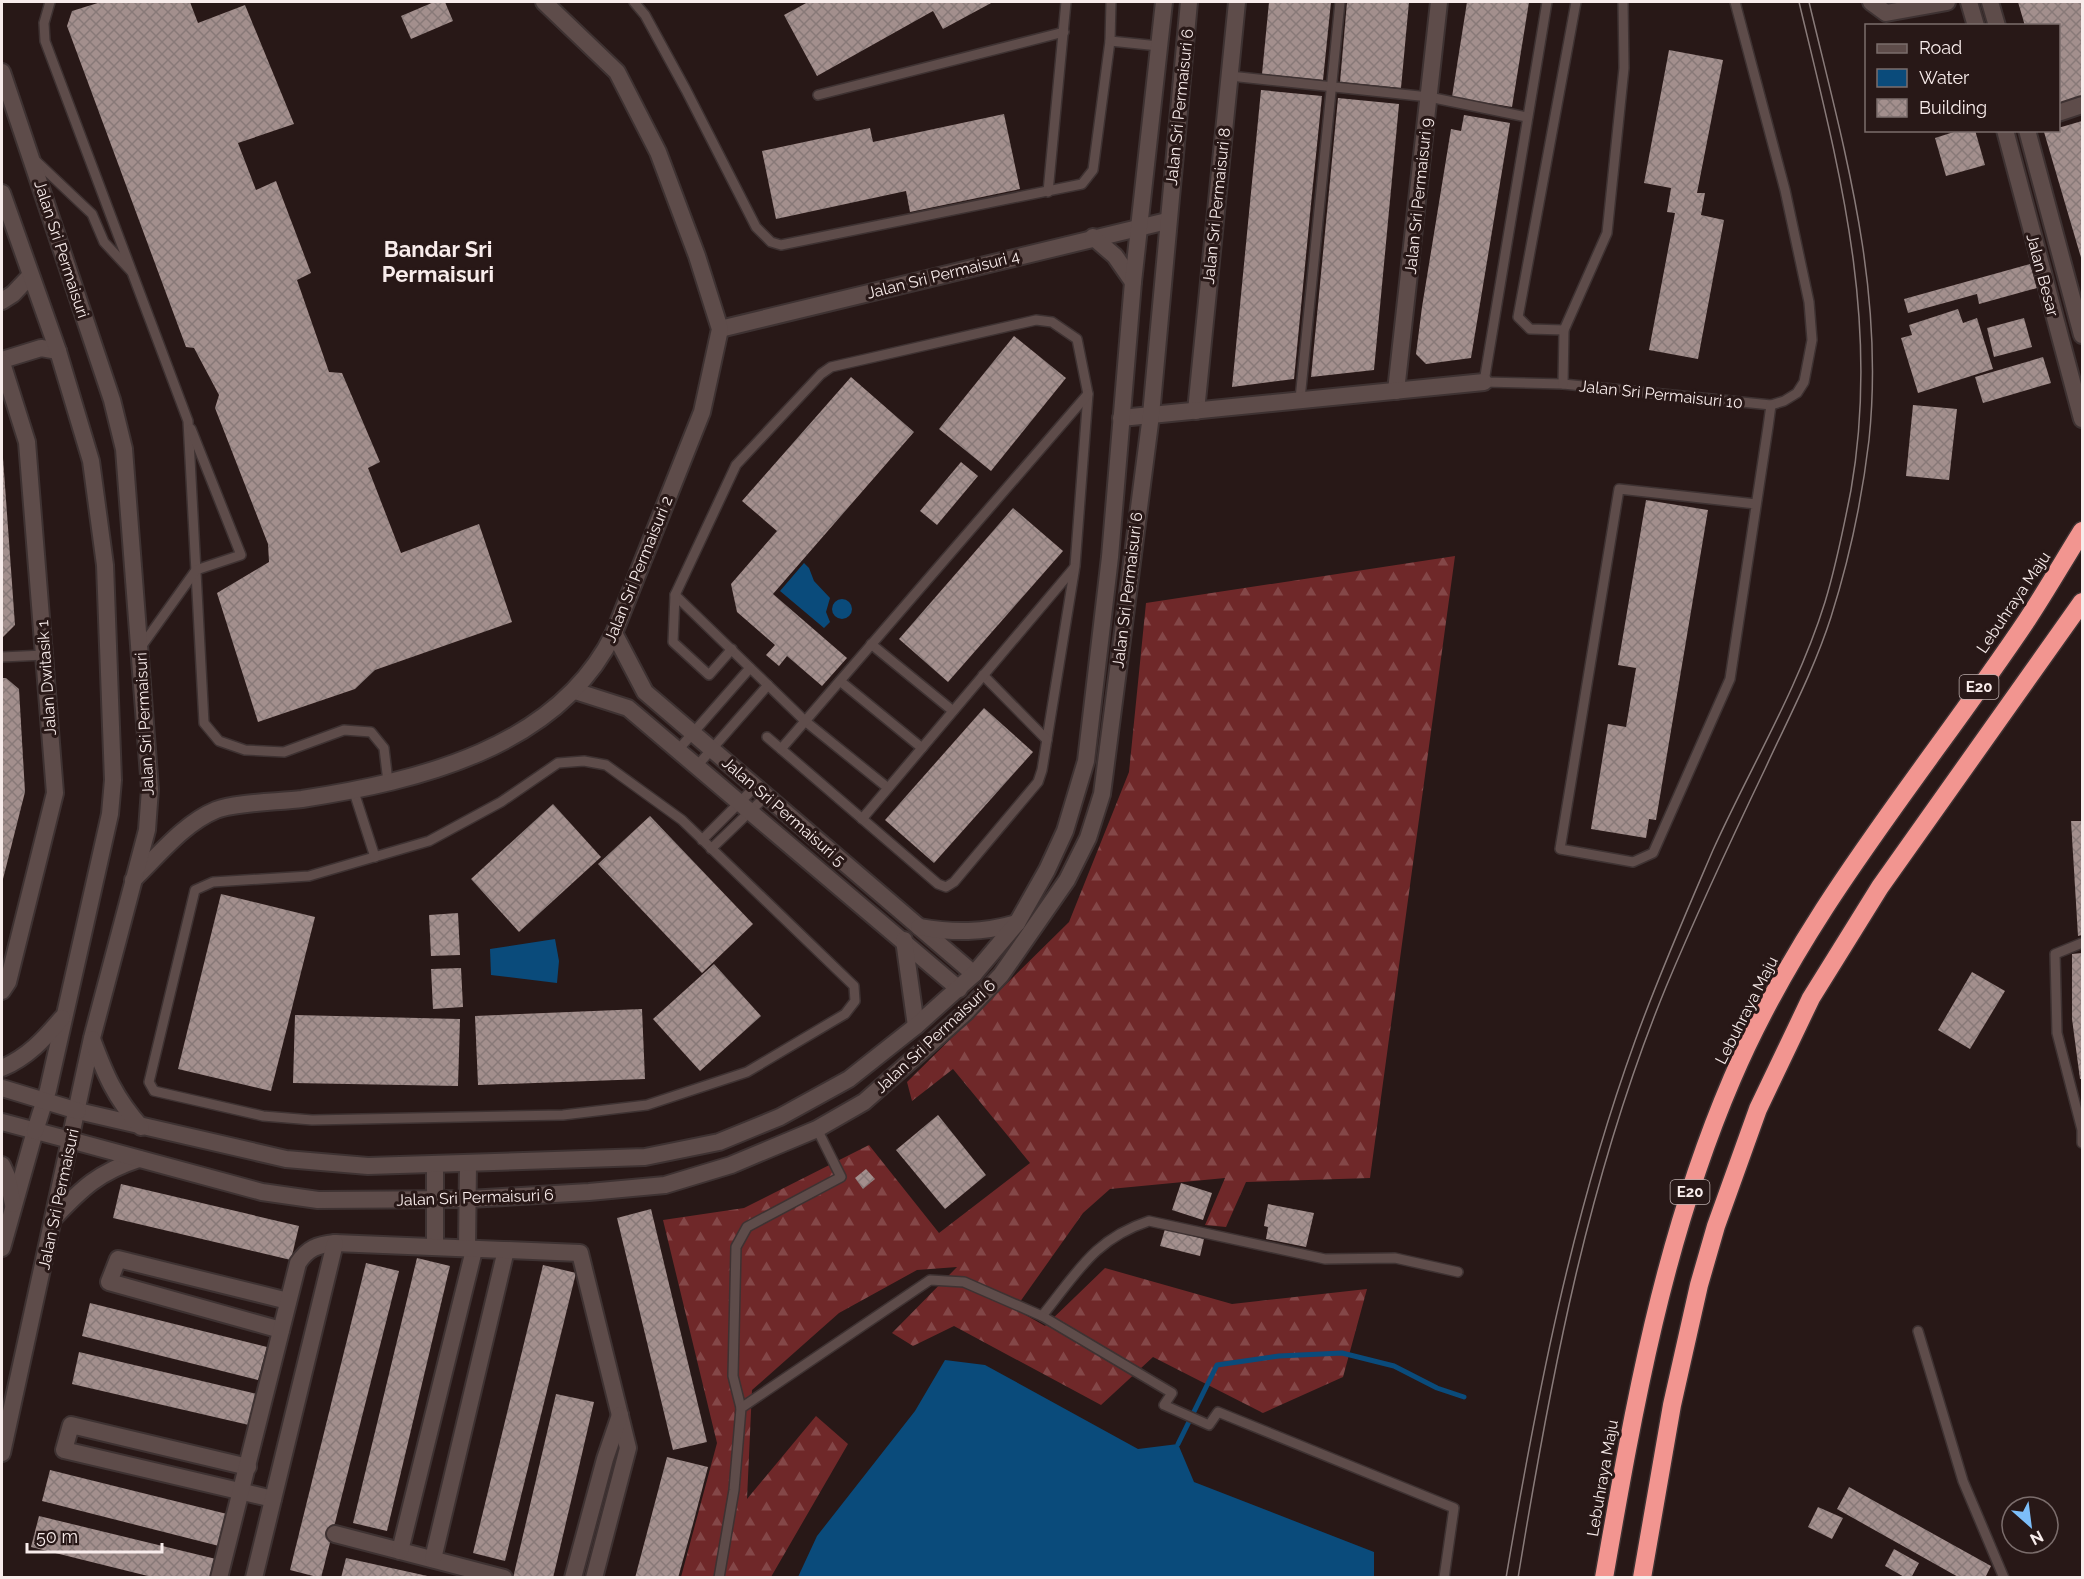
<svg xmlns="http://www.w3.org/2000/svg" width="2084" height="1579" font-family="Raleway,sans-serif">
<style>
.forest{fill:url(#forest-firs)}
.water{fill:#0a4b7b}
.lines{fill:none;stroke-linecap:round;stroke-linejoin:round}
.stream{stroke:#0a4b7b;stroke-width:5}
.building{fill:url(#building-cross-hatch)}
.service-casing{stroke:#3e3232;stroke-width:12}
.minor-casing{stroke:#3e3232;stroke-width:20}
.tertiary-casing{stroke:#3e3232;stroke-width:20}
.secondary-casing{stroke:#3e3232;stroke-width:20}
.motorway-casing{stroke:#3e3232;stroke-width:21}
.service{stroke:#5e4c4a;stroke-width:9}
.minor{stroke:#5e4c4a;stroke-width:16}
.tertiary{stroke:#5e4c4a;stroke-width:16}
.secondary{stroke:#5e4c4a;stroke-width:16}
.motorway{stroke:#f29590;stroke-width:18}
.tram{stroke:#897b7a;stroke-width:1.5}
.labels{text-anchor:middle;stroke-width:6;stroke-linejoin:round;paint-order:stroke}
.shield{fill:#281817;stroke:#baacab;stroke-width:1.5}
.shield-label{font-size:15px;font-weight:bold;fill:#f8eceb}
.street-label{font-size:16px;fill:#f8eceb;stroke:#281817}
.district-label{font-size:22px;font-weight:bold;fill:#f8eceb;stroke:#281817}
</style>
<defs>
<pattern id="forest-firs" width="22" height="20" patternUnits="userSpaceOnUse" patternTransform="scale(1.5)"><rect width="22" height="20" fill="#6f2829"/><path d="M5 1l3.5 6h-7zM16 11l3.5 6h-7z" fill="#844748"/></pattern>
<pattern id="building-cross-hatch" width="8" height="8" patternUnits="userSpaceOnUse" patternTransform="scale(1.5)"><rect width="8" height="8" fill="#a38f8d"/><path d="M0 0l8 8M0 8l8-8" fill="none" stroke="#887978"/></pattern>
</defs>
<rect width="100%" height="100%" fill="#281817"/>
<polygon class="forest" points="1455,556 1370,1178 1246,1182 1226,1227 1205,1225 1225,1178 1110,1189 1083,1213 1015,1309 1045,1326 1105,1268 1232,1304 1367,1289 1343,1377 1263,1413 1153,1357 1101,1405 954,1326 913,1346 892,1333 957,1267 917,1270 839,1313 752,1390 747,1499 816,1416 848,1444 771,1577 681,1577 717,1443 663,1220 744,1208 869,1145 939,1233 1030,1163 953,1069 912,1101 907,1082 1069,922 1129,772 1146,603"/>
<g class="water">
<polygon points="804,563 809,568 814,581 830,598 826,612 830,622 824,628 780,591"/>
<circle cx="842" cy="609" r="10"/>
<polygon points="555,939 559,961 557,983 491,975 490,949"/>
<polygon points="945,1360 985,1365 1138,1449 1178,1444 1194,1482 1374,1552 1374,1577 798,1577 817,1536 915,1411"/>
</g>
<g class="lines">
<polyline class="stream" points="1178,1444 1217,1365 1279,1356 1342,1353 1394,1366 1437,1388 1464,1397"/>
</g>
<g class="building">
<polygon points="101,2 190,2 198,23 245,5 294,124 238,143 256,190 276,181 311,273 297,280 329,372 342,373 380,462 368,468 401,553 479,524 512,622 375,670 355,689 258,722 217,593 269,562 268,544 215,408 219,395 194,348 186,347 67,26 72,11"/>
<polygon points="434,2 445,2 453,21 411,39 401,16"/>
<polygon points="808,2 993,2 943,29 933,11 817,76 784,15"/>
<polygon points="1269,2 1331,2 1323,80 1262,74"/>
<polygon points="1347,2 1409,2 1401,88 1340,82"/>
<polygon points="1467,2 1529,2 1512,107 1452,97"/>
<polygon points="2018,2 2081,2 2082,100 2058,107 2058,26 2025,26"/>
<polygon points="1669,50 1723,60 1697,193 1705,193 1701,215 1724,220 1698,359 1649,350 1675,213 1667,212 1671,188 1644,183"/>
<polygon points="1261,90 1322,96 1311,204 1294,379 1232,387"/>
<polygon points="1338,98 1399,104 1394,158 1374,370 1311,377"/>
<polygon points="1004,114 1020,189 910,212 906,191 776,219 762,151 870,128 873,142"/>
<polygon points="1464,115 1510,123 1471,358 1426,364 1416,354 1422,307 1451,129 1461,131"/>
<polygon points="2082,121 2082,261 2044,132 2058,130 2058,128"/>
<polygon points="1960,130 1975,130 1985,165 1946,176 1935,138"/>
<polygon points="2030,264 2037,288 1979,304 1977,294 1908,313 1904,299"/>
<polygon points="1958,309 1963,323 1977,318 1993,369 1918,393 1901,338 1912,335 1909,325"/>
<polygon points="2024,318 2032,347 1994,357 1987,328"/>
<polygon points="1014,336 1066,378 991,471 939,429"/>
<polygon points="2043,357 2051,383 1983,403 1975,377"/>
<polygon points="851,377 914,432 773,594 847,658 822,686 787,656 779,666 766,655 775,645 737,612 731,584 777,531 742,501"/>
<polygon points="1913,405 1957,409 1949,480 1906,476"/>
<polygon points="2,444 15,625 2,638"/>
<polygon points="961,462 978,476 937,525 920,511"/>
<polygon points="1646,500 1708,510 1656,820 1649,819 1646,838 1591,829 1608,724 1626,727 1636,668 1618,665"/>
<polygon points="1013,508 1063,551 948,682 899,639"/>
<polygon points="2,678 6,678 19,689 25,792 2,883"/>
<polygon points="984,708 1033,752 934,863 885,820"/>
<polygon points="553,804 601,857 519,932 471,879"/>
<polygon points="650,816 753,924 702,973 598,864"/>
<polygon points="2071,821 2082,821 2082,935 2078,936"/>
<polygon points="221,894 315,917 271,1091 178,1069"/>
<polygon points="458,913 460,955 431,956 429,915"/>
<polygon points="2082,953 2082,1079 2080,1079 2072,1019 2072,954"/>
<polygon points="714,964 761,1016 700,1071 653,1019"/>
<polygon points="461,968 463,1007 433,1009 431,969"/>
<polygon points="1972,972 2005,991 1970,1049 1938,1030"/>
<polygon points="642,1009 645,1079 478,1085 475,1016"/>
<polygon points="295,1015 460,1019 458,1086 293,1083"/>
<polygon points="938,1115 986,1175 945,1209 896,1150"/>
<polygon points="866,1169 875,1179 863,1189 855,1178"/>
<polygon points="1181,1183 1212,1193 1203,1220 1172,1210"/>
<polygon points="121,1184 299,1226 291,1260 113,1218"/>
<polygon points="1268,1204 1314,1213 1306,1247 1266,1239 1268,1227 1264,1226"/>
<polygon points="651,1209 707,1442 673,1450 617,1218"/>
<polygon points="1165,1229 1204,1239 1200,1256 1160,1246"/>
<polygon points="417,1258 450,1266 387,1531 353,1523"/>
<polygon points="366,1263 399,1271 321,1578 290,1570"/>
<polygon points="543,1265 576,1273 505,1561 473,1553"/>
<polygon points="90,1303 267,1347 258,1380 82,1336"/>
<polygon points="79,1352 257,1394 249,1425 72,1384"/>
<polygon points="556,1394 594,1402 572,1497 553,1578 513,1578"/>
<polygon points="667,1457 708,1467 693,1524 678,1578 635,1578"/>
<polygon points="50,1470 227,1514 219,1546 42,1501"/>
<polygon points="1849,1487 1991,1566 1985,1578 1960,1578 1837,1509"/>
<polygon points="1818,1507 1843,1518 1832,1539 1808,1527"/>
<polygon points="39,1516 216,1559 211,1578 156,1578 31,1547"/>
<polygon points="1894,1549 1919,1563 1911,1578 1906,1578 1885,1566"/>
<polygon points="346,1558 432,1577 432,1578 341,1578"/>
</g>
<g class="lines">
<defs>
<g id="service">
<polyline points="50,2 44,23 45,41 188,421 204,723 219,741 245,750 284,752 344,730 371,732 384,748 388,782"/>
<polyline points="634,2 645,15 686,90 756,227 771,242 781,245 1082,184 1093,170 1110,41 1111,2"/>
<polyline points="1547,2 1484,382 1563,384 1771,405 1784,401 1797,393 1804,382 1812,340 1809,302 1785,190 1735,2"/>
<polyline points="1110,41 1159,46"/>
<polyline points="1230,76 1429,97 1527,117"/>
<polyline points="818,95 1064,32"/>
<polyline points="35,160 92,214 104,242 131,271"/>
<polyline points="1048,192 1066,2"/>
<polyline points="1564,330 1530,329 1518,317 1576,2"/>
<polyline points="1563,384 1564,330 1607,233 1624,68 1623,2"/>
<polyline points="1300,399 1340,2"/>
<polyline points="1756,504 1619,489 1560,849 1633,862 1653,853 1730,679 1768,427 1771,405"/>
<polyline points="675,595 805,721 888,788"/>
<polyline points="871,644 953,711"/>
<polyline points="141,647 196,570 241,555 191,429"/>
<polyline points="732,649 709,675 673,642 675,595 736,465 821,374 831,367 1036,320 1052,322 1077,339 1088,394 1075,566 1042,770 1038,782 954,882 946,887 938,884 767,737"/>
<polyline points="2,657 44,655"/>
<polyline points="983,675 1047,740"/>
<polyline points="840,681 922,748"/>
<polyline points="781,749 1088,394"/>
<polyline points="678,750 750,668"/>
<polygon points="584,761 606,765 682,820 854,986 855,1001 845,1014 747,1072 647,1105 563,1115 312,1120 263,1116 154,1091 149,1082 195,890 213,882 309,876 429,841 501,802 558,763"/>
<polyline points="697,766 768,685"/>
<polyline points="353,789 375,857"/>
<polyline points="862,819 1074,568"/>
<polyline points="702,840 756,786"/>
<polyline points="711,849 766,796"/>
<polyline points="2082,943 2055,954 2057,1033 2082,1130 2082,1143"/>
<path d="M1042,1316c35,-43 52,-77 107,-95l176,38 70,-1 63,14"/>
<polyline points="1918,1331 1963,1481 2004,1578"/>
<polyline points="741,1408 733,1376 736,1247 747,1227 841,1177 817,1129"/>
<polyline points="719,1578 734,1490 741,1408 930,1280 964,1282 1042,1316 1172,1393 1164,1405 1209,1425 1218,1412 1454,1508 1444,1578"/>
</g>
<g id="minor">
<polyline points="1871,2 1886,13 1947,2"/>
<polyline points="2058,113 2082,105"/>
<polyline points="2,301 13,294 30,276"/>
<polyline points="720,329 1167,221"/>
<polyline points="2,360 41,348 58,351"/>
<polyline points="2,363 27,442 55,793 8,982 2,991"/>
<polyline points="1396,391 1439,2"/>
<polyline points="1196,411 1237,2"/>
<polyline points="1121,418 1484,382"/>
<polyline points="614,633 645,692 974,974"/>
<polyline points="575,691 628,708 959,989"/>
<path d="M133,880c25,-24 51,-57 83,-70 20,-8 63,-8 86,-11 116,-18 256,-51 312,-166l88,-221 18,-83 -23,-73 -39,-104 -41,-80 -73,-70"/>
<polyline points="435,1165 435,1247"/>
<polyline points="467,1249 468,1164"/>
<polyline points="281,1330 109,1282 118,1259 288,1301"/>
<polyline points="248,1467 71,1425 64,1450 273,1499"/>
<polyline points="335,1534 504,1578"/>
<polyline points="400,1551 474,1250"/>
<polyline points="433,1559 506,1250"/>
<path d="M219,1578l79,-315c10,-15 19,-18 37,-20l245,10 48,195 -34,130"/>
<polyline points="254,1578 335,1243"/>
<polyline points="573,1578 605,1459 620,1415"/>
</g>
<g id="tertiary">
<polyline points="1969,2 1976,26"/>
<polyline points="1990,2 1997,26"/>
<polyline points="2005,130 2082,419"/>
<polyline points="2027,130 2082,335"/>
<polyline points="1093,237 1115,256 1133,282"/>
<path d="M919,927c35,6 64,6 98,-4"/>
<polyline points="904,940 916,1026"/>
<polyline points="78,1111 286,1159 368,1166 645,1157 719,1142 780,1117 849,1079 916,1026 974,974 1017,923 1047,870 1065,831 1086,761 1110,557 1133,282 1164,2"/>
<path d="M54,1218c28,-30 45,-46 85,-59"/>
<polyline points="2,1248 35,1131"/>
<polyline points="2,1453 70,1140 262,1192 318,1200 469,1199 589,1192 665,1185 731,1165 817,1129 864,1102 965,1013 1001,975 1067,880 1088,838 1102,794 1151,415 1189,2"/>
</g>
<g id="secondary">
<polyline points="2,72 112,400 124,449 150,789 147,830 92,1038 70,1140 2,1122"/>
<polyline points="2,193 58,351 91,461 105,565 113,780 110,814 48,1090 35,1131"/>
<path d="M92,1039c13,35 23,59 49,88"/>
<path d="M2,1068c26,-11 42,-29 60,-50"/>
<polyline points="2,1088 78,1111"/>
<polyline points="2,1165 7,1176 13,1204"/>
</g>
<g id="motorway">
<path d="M1604,1578c30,-172 59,-338 128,-499 72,-169 194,-308 295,-459 19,-29 37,-60 55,-89"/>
<polyline points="1642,1578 1672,1405 1699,1285 1716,1226 1758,1109 1811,998 1880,887 2082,602"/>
</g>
</defs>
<use href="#service" class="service-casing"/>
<use href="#minor" class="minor-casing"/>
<use href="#tertiary" class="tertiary-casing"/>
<use href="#secondary" class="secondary-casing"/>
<use href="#motorway" class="motorway-casing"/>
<use href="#service" class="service"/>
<use href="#minor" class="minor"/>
<use href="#tertiary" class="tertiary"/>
<use href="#secondary" class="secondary"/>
<use href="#motorway" class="motorway"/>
<g class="tram">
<path d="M1506,1578c31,-183 66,-363 129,-537 23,-64 51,-128 78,-191 37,-82 85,-161 112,-248 11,-36 19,-76 26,-112 30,-171 -13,-325 -52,-488"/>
<path d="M1518,1578c33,-202 70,-401 148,-591 31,-74 65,-147 99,-218 23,-50 49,-99 66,-152 18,-57 31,-117 38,-177 16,-153 -25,-291 -60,-438"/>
</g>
</g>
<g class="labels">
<g class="shield">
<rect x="1959.5" y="675" width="39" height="24" rx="4.5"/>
<rect x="1670.5" y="1180" width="39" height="24" rx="4.5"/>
</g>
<g class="shield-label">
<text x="1979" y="692">E20</text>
<text x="1690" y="1197">E20</text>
</g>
<g class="street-label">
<text transform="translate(1179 107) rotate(-84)" y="6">Jalan Sri Permaisuri 6</text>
<text transform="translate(1418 196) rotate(-84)" y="6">Jalan Sri Permaisuri 9</text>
<text transform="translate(1216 206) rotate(-84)" y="6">Jalan Sri Permaisuri 8</text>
<text transform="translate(62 249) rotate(72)" y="6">Jalan Sri Permaisuri</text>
<text transform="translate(943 274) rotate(-14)" y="6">Jalan Sri Permaisuri 4</text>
<text transform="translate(2043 275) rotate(75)" y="6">Jalan Besar</text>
<text transform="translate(1661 394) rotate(6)" y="6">Jalan Sri Permaisuri 10</text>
<text transform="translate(638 569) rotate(-68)" y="6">Jalan Sri Permaisuri 2</text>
<text transform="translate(1127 590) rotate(-83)" y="6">Jalan Sri Permaisuri 6</text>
<text transform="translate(2013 602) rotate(-56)" y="6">Lebuhraya Maju</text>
<text transform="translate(46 678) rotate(-94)" y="6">Jalan Dwitasik 1</text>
<text transform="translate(144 724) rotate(-93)" y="6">Jalan Sri Permaisuri</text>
<text transform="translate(784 811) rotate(41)" y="6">Jalan Sri Permaisuri 5</text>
<text transform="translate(1746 1010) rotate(-63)" y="6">Lebuhraya Maju</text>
<text transform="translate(935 1036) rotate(-43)" y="6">Jalan Sri Permaisuri 6</text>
<text transform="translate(475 1197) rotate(-2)" y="6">Jalan Sri Permaisuri 6</text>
<text transform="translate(58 1199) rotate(-78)" y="6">Jalan Sri Permaisuri</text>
<text transform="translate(1602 1478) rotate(-80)" y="6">Lebuhraya Maju</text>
</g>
<g class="district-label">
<text x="438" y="257">Bandar Sri<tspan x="438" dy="25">Permaisuri</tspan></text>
</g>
</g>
<rect width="2084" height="1579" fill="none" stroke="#f8eceb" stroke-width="6"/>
<rect x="1865" y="24" width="195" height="108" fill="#281817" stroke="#7b6d6c" stroke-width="1.5"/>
<rect x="1877" y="44" width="30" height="9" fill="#5e4c4a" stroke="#7b6d6c" stroke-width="1.5"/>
<text x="1919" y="54" font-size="18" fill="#f8eceb">Road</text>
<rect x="1877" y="69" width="30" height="18" fill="#0a4b7b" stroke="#7b6d6c" stroke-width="1.5"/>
<text x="1919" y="84" font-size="18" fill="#f8eceb">Water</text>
<rect x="1877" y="99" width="30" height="18" fill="url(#building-cross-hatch)" stroke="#7b6d6c" stroke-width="1.5"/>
<text x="1919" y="114" font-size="18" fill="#f8eceb">Building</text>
<g transform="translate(2030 1525) rotate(152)"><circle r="28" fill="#281817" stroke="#7b6d6c" stroke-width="1.5"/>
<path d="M0-4.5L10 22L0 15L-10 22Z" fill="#7dbef9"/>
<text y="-9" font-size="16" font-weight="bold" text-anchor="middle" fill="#f8eceb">N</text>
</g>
<path d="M27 1543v9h135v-9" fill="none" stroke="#f8eceb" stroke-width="3"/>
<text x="36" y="1543" font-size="18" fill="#f8eceb" stroke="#281817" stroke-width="4.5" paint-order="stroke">50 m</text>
</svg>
